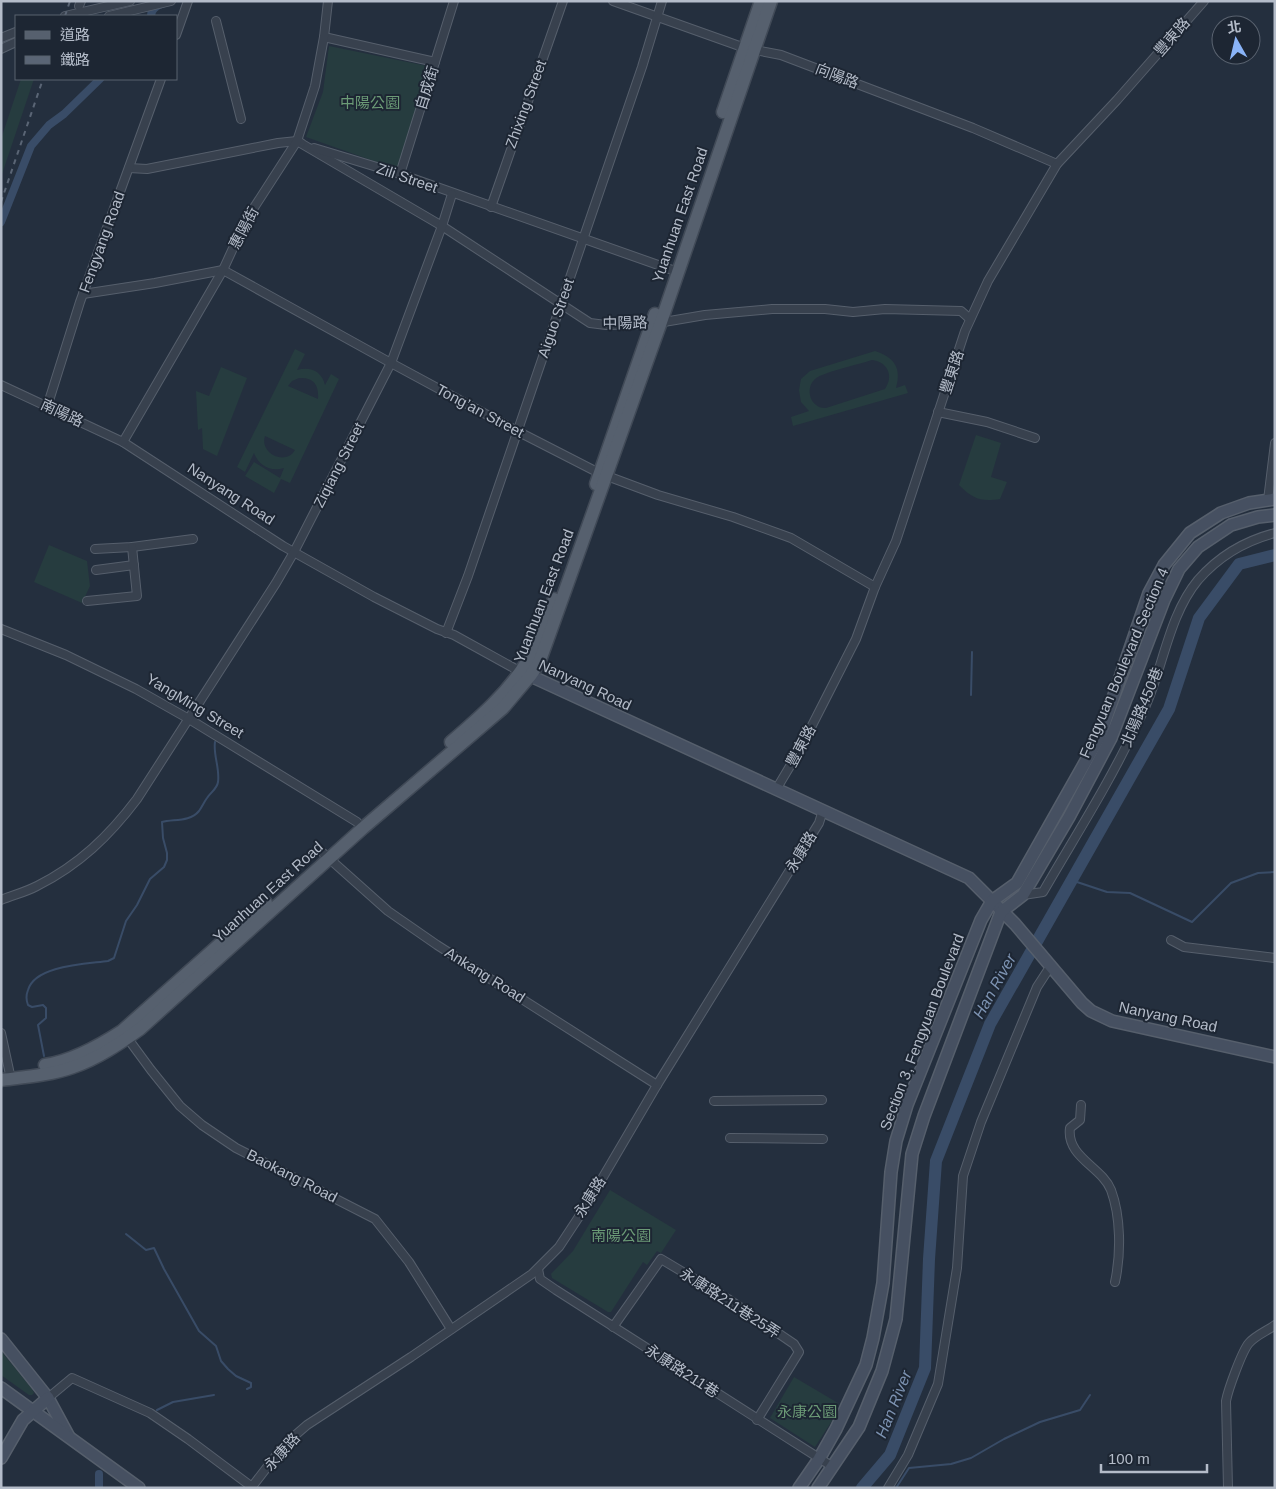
<svg xmlns="http://www.w3.org/2000/svg" width="1276" height="1489" font-family="Arial,'Noto Sans TC',sans-serif">
<style>
.green{fill:#263c3f;fill-rule:evenodd}
.lines{fill:none;stroke-linecap:round;stroke-linejoin:round}
.stream{stroke:#394c67;stroke-width:2}
.canal{stroke:#394c67;stroke-width:8}
.river{stroke:#394c67;stroke-width:12}
.street-casing{stroke:#565f6c;stroke-width:10}
.secondary-casing{stroke:#565f6c;stroke-width:14}
.primary-casing{stroke:#414a57;stroke-width:15}
.street{stroke:#38414e;stroke-width:8}
.secondary{stroke:#465061;stroke-width:11}
.primary{stroke:#56606e;stroke-width:12}
.rail{stroke:#5a6575;stroke-width:2;stroke-dasharray:5 5;stroke-linecap:butt}
.labels{text-anchor:middle;stroke-width:4;stroke-linejoin:round;paint-order:stroke}
.street-label{font-size:15px;fill:#b4bcc9;stroke:#1d2633}
.park-label{font-size:15px;fill:#6b9a76;stroke:#1d2633}
.water-label{font-size:16px;font-style:italic;fill:#7c92b1;stroke:#1d2633}
</style>
<rect width="100%" height="100%" fill="#242f3e"/>
<g class="green">
<polygon points="329,46 432,67 399,170 306,137 323,92"/>
<polygon points="21,79 34,79 1,177 1,139"/>
<path d="M295,349l10,5 -8,16c13,-4 25,1 28,15l6,-11 8,5 -49,104 -9,-4 -7,14 -29,-17 9,-14 26,16 4,-10c-13,4 -25,-2 -30,-15l-9,19 -8,-5zM299,378c15,-1 20,7 19,21l-30,-13 4,-5zM265,436l30,14c-9,16 -36,4 -30,-14z"/>
<path d="M875,351c19,6 27,17 21,37l9,-3 3,8 -115,33 -2,-9 18,-6 -8,-9 -2,-12 2,-11 9,-8zM872,360c16,2 22,16 13,29l-59,19c-15,1 -22,-19 -11,-29 8,-7 45,-15 57,-19z"/>
<polygon points="221,367 247,378 217,456 203,449 202,428 198,430 196,391 209,396"/>
<path d="M976,435l25,8 -10,34 16,5 -7,17c-19,3 -27,0 -41,-14z"/>
<polygon points="49,545 87,561 90,586 82,603 34,582"/>
<polygon points="610,1190 676,1230 661,1253 657,1251 647,1265 643,1262 611,1312 608,1312 552,1278 551,1274 573,1251"/>
<polygon points="1,1351 32,1389 34,1393 32,1395 29,1395 1,1375"/>
<polygon points="794,1377 838,1403 837,1413 815,1447 770,1418"/>
</g>
<g class="lines">
<g class="stream">
<polyline points="971,695 972,652"/>
<polyline points="1071,880 1107,892 1130,893 1192,922 1231,883 1258,873 1275,872"/>
<path d="M44,1056l-6,-31 8,-7v-10l-3,-3 -11,2 -4,-2c-2,-5 -2,-10 0,-15 7,-25 59,-26 80,-29l6,-3 12,-37 11,-16 13,-26 14,-12 3,-7v-7l-4,-15 -1,-16c12,-3 28,0 37,-11 3,-4 5,-9 8,-13 4,-6 10,-9 11,-16 2,-14 -5,-27 -3,-40"/>
<polyline points="126,1234 146,1250 154,1248 164,1269 199,1331 216,1346 221,1361 228,1369 236,1376 251,1383 251,1387 247,1389"/>
<polyline points="157,1410 173,1402 214,1395"/>
<polyline points="896,1488 909,1468 951,1464 971,1458 1004,1439 1040,1422 1080,1410 1090,1395"/>
</g>
<g class="canal">
<path d="M151,16c0,-7 5,-10 11,-12"/>
<polyline points="1,222 31,146 49,125 64,114 100,79"/>
<polyline points="99,1488 99,1474"/>
</g>
<polyline class="river" points="862,1488 890,1455 925,1368 929,1259 936,1161 990,1024 1169,709 1199,618 1239,564 1275,555"/>
<defs>
<g id="street">
<polyline points="613,1 745,48 781,55 973,128 1057,164"/>
<polyline points="79,6 81,1"/>
<polyline points="65,16 130,1"/>
<polyline points="109,16 171,1"/>
<polyline points="216,21 241,119"/>
<polyline points="176,35 188,1"/>
<polyline points="324,37 435,62"/>
<polyline points="1,38 16,32"/>
<polyline points="1,49 16,42"/>
<polyline points="297,141 442,226 590,323 606,325 652,324 705,315 772,309 825,309 853,312 885,309 961,311 970,319"/>
<polyline points="314,148 400,174 678,272"/>
<polyline points="129,168 147,169 278,143 297,141 301,143"/>
<polyline points="400,174 454,1"/>
<polyline points="491,207 563,1"/>
<polyline points="83,294 155,283 223,270 391,363 517,431 599,473 658,495 733,517 791,538 875,587"/>
<polyline points="1,385 123,442 283,546 374,597 437,629 454,635 521,672"/>
<polyline points="47,407 80,302 161,79"/>
<polyline points="938,412 987,422 1035,438"/>
<polyline points="123,442 223,270 246,220 297,141 315,86 324,37 328,1"/>
<polyline points="1268,500 1275,443"/>
<polyline points="95,549 132,547 193,539"/>
<polyline points="96,570 134,565"/>
<polyline points="87,601 137,596 132,547"/>
<polyline points="1,629 66,655 136,689 189,719 357,822"/>
<polyline points="446,633 468,576 642,67 662,1"/>
<polyline points="777,788 799,751 856,639 875,587 896,541 965,331 988,281 1057,164 1117,100 1204,1"/>
<polyline points="323,853 388,911 437,945 657,1085"/>
<path d="M1023,895l20,-3c31,-54 66,-108 93,-166 7,-13 13,-27 18,-42 12,-35 20,-75 44,-104 21,-24 46,-39 77,-47"/>
<path d="M1,900c12,-5 25,-8 36,-14 42,-21 72,-50 100,-87l139,-216 18,-31 97,-189 51,-137 10,-32"/>
<polyline points="1171,940 1184,947 1275,958"/>
<polyline points="1,1033 11,1079"/>
<polyline points="126,1036 151,1070 180,1106 202,1125 236,1148 375,1219 409,1262 451,1329"/>
<polyline points="714,1101 822,1100"/>
<path d="M1081,1105l-1,15 -10,8c-4,29 32,39 41,62 10,27 10,64 4,92"/>
<polyline points="730,1138 823,1139"/>
<polyline points="538,1269 540,1279 556,1290 833,1467"/>
<polyline points="613,1327 661,1259 728,1299 794,1344 799,1352 757,1420"/>
<polyline points="48,1398 72,1378 150,1413 188,1439 252,1487"/>
<polyline points="251,1488 285,1444 307,1425 411,1357 532,1274 559,1247 586,1206 657,1085 819,823 823,810"/>
<polyline points="888,1488 908,1455 938,1384 957,1268 963,1176 981,1122 1037,987 1050,967"/>
<path d="M1228,1488l-2,-87c2,-11 16,-50 23,-58 7,-8 18,-12 26,-18"/>
</g>
<g id="secondary">
<polyline points="522,672 969,878 1015,924 1082,1003 1091,1011 1112,1021 1275,1057"/>
<polyline points="1,1339 48,1398 68,1435"/>
<polyline points="1,1388 139,1488"/>
<polyline points="1,1458 23,1420 48,1398"/>
<polyline points="799,1488 819,1459 836,1429 866,1365 873,1338 883,1283 891,1172 896,1141 907,1105 981,920 992,901 1017,883 1100,736 1149,593 1164,565 1190,533 1221,513 1249,503 1275,499"/>
<polyline points="818,1488 859,1427 882,1371 896,1319 912,1154 924,1116 1001,912 1023,895 1069,817 1111,738 1164,600 1179,569 1198,547 1231,525 1258,517 1275,515"/>
</g>
<g id="primary">
<polyline points="723,112 761,1"/>
<polyline points="596,484 655,314"/>
<path d="M451,742c28,-24 58,-50 77,-82 12,-19 18,-41 26,-61"/>
<path d="M45,1065c27,-4 54,-19 77,-34l144,-128"/>
<path d="M1,1080c24,-3 50,-5 72,-13 24,-8 46,-23 67,-38l223,-201 140,-120 27,-32 9,-13 8,-22 114,-319 110,-321"/>
</g>
</defs>
<use href="#street" class="street-casing"/>
<use href="#secondary" class="secondary-casing"/>
<use href="#primary" class="primary-casing"/>
<use href="#street" class="street"/>
<use href="#secondary" class="secondary"/>
<use href="#primary" class="primary"/>
<g class="rail">
<polyline points="65,16 70,1"/>
<polyline points="1,202 43,79"/>
</g>
</g>
<g class="labels">
<g class="street-label">
<text transform="translate(1172 37) rotate(-49)" y="5">豐東路</text>
<text transform="translate(837 76) rotate(21)" y="5">向陽路</text>
<text transform="translate(427 88) rotate(-73)" y="5">自成街</text>
<text transform="translate(526 104) rotate(-70)" y="5">Zhixing Street</text>
<text transform="translate(407 178) rotate(19)" y="5">Zili Street</text>
<text transform="translate(680 215) rotate(-71)" y="5">Yuanhuan East Road</text>
<text transform="translate(244 228) rotate(-62)" y="5">惠陽街</text>
<text transform="translate(102 242) rotate(-70)" y="5">Fengyang Road</text>
<text transform="translate(556 318) rotate(-71)" y="5">Aiguo Street</text>
<text transform="translate(625 323) rotate(-1)" y="5">中陽路</text>
<text transform="translate(952 372) rotate(-72)" y="5">豐東路</text>
<text transform="translate(480 411) rotate(28)" y="5">Tong’an Street</text>
<text transform="translate(62 413) rotate(25)" y="5">南陽路</text>
<text transform="translate(339 465) rotate(-63)" y="5">Ziqiang Street</text>
<text transform="translate(231 494) rotate(33)" y="5">Nanyang Road</text>
<text transform="translate(544 596) rotate(-69)" y="5">Yuanhuan East Road</text>
<text transform="translate(1124 663) rotate(-67)" y="5">Fengyuan Boulevard Section 4</text>
<text transform="translate(585 685) rotate(25)" y="5">Nanyang Road</text>
<text transform="translate(195 706) rotate(31)" y="5">YangMing Street</text>
<text transform="translate(1142 707) rotate(-67)" y="5">北陽路450巷</text>
<text transform="translate(801 746) rotate(-62)" y="5">豐東路</text>
<text transform="translate(801 852) rotate(-59)" y="5">永康路</text>
<text transform="translate(268 892) rotate(-42)" y="5">Yuanhuan East Road</text>
<text transform="translate(485 975) rotate(32)" y="5">Ankang Road</text>
<text transform="translate(1168 1017) rotate(12)" y="5">Nanyang Road</text>
<text transform="translate(922 1032) rotate(-69)" y="5">Section 3, Fengyuan Boulevard</text>
<text transform="translate(292 1176) rotate(27)" y="5">Baokang Road</text>
<text transform="translate(590 1197) rotate(-58)" y="5">永康路</text>
<text transform="translate(730 1303) rotate(33)" y="5">永康路211巷25弄</text>
<text transform="translate(682 1371) rotate(33)" y="5">永康路211巷</text>
<text transform="translate(282 1452) rotate(-48)" y="5">永康路</text>
</g>
<g class="park-label">
<text x="370" y="108">中陽公園</text>
<text x="621" y="1241">南陽公園</text>
<text x="807" y="1417">永康公園</text>
</g>
<g class="water-label">
<text transform="translate(994 986) rotate(-61)" y="6">Han River</text>
<text transform="translate(893 1404) rotate(-68)" y="6">Han River</text>
</g>
</g>
<rect width="1276" height="1489" fill="none" stroke="#b4bcc9" stroke-width="5"/>
<rect x="15" y="15" width="162" height="65" fill="#1d2633" stroke="#59626f"/>
<rect x="25" y="31" width="25" height="8" fill="#56606e" stroke="#59626f"/>
<text x="60" y="40" font-size="15" fill="#b4bcc9">道路</text>
<rect x="25" y="56" width="25" height="8" fill="#5a6575" stroke="#59626f"/>
<text x="60" y="65" font-size="15" fill="#b4bcc9">鐵路</text>
<g transform="translate(1236 40) rotate(352)"><circle r="24" fill="#1d2633" stroke="#59626f"/>
<path d="M0-4L9 19L0 12L-9 19Z" fill="#8ab4f8"/>
<text y="-8" font-size="14" font-weight="bold" text-anchor="middle" fill="#b4bcc9">北</text>
</g>
<path d="M1101 1464v8h106v-8" fill="none" stroke="#b4bcc9" stroke-width="2.5"/>
<text x="1108" y="1464" font-size="15" fill="#b4bcc9" stroke="#1d2633" stroke-width="4" paint-order="stroke">100 m</text>
</svg>
